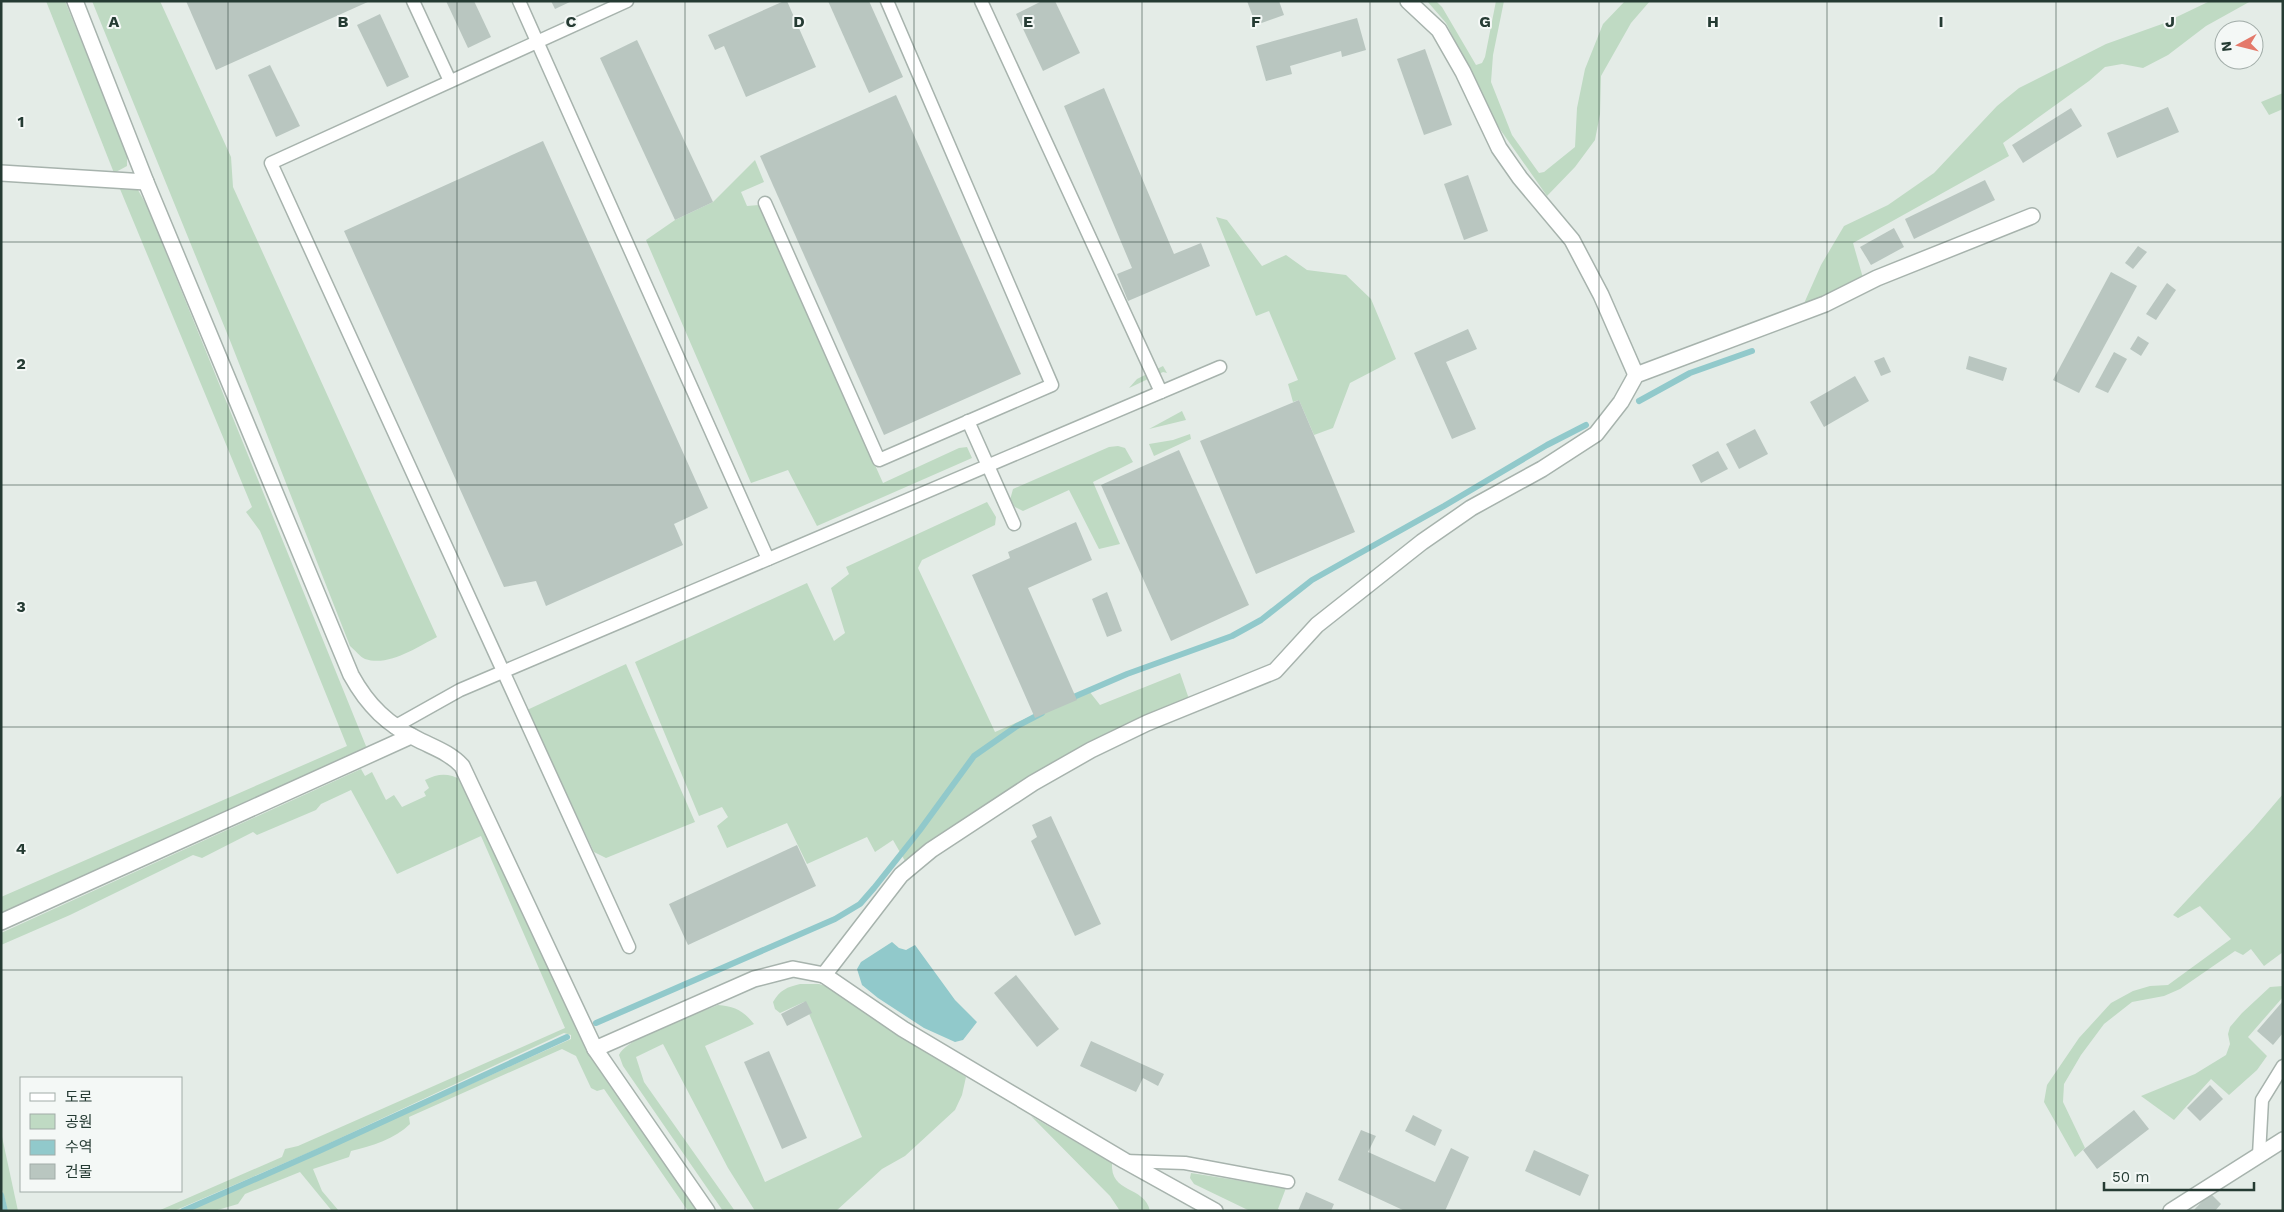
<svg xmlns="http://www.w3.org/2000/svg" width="2284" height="1212" font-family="'Work Sans','Noto Sans KR',sans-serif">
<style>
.green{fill:#bfdac3}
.water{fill:#91c9cb}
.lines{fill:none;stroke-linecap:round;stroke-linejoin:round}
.stream{stroke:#91c9cb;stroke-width:6}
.building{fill:#b9c6c0}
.service-casing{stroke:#a7b3ad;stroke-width:15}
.minor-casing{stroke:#a7b3ad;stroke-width:18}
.tertiary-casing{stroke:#a7b3ad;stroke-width:18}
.service{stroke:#fff;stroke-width:12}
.minor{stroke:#fff;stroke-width:15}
.tertiary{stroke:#fff;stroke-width:15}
.grid{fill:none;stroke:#253b33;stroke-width:1;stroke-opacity:0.55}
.grid-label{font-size:16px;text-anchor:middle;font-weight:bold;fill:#253b33;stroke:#f4f8f6;stroke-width:4;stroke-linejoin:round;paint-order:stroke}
</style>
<rect width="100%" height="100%" fill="#e4ece7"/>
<g class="green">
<polygon points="46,1 65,1 127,153 127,166 114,173"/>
<path d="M92,1h68l71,156 2,30 204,450c-20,10 -48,30 -72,22 -5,-2 -10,-9 -15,-13l-119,-303z"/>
<polygon points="1427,1 1436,1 1442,7 1476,65 1482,63 1485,57 1496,1 1504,1 1493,55 1491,82 1512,135 1539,173 1544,172 1575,147 1577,108 1585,69 1603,24 1625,1 1650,1 1631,23 1601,76 1600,114 1595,140 1575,167 1547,196 1497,125 1446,23"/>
<polygon points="2210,1 2251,1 2206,26 2168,55 2143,68 2122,64 2105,67 2089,81 2003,143 2009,156 1853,243 1863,278 1802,308 1821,265 1844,226 1888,205 1934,173 1997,106 2019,88 2106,44 2162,24"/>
<polygon points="2283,93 2283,109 2269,115 2261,102"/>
<polygon points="755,160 764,182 741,192 747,206 759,205 883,483 959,448 967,447 972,458 817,526 788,470 751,483 646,240 675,220 713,202"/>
<polygon points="120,189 138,190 147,206 368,751 1,916 1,897 347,746 260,531 246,512 252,507"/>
<polygon points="1216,217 1227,220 1262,266 1286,255 1307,270 1346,275 1371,299 1396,359 1350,383 1333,428 1314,435 1299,400 1293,402 1288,384 1298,380 1269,311 1256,316"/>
<polygon points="1163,366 1167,373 1163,372 1129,388 1137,379"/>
<polygon points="1182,411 1186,420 1149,429"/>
<polygon points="1190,434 1191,439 1154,456 1149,444 1173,440"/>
<polygon points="1118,446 1125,448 1133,462 1093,482 1120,544 1099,549 1069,490 1023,511 1015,507 1010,500 1013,489 1109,447"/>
<polygon points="987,502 996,517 995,525 922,560 918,568 995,732 1089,691 1100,705 1180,673 1189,699 905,861 893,840 875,852 867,837 807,864 787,823 727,848 717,826 728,817 722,807 699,816 635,662 807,583 834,641 845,633 831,588 849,574 846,567"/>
<polygon points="626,664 695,822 606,858 594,852 527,710"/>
<path d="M361,769l4,7 7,-4 14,28 8,-5 8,12 24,-11 -2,-4 5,-4 -4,-8c14,-7 23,-7 37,0l117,251 122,180h-13l-84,-122 -7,2 -6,-3 -15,-32 -14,-7 -153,68 1,7c-15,15 -38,22 -59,27l-2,6 -36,12 9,22 17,20h-7l-32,-39 -55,22 -7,10 -24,7h-26l383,-172v-4l-7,-2 -247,116 -143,62h-16l124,-54 3,-8 13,-3 267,-118 -84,-192 -84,38 -46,-84 -30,14 -5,6 -59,25 -4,-3 -51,26 -9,-3 -123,60 -69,30v-12z"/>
<polygon points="2283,794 2283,952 2264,966 2251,949 2243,955 2235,951 2180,989 2164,996 2132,1002 2104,1024 2081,1055 2064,1084 2063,1102 2085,1148 2075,1157 2044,1102 2047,1085 2079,1038 2111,1003 2133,991 2150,986 2168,985 2231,939 2200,906 2178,918 2173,915 2254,828"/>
<path d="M800,984h19l16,5 131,88 -4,18 -7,15 -50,46 -23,13 -46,42h-81l-27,-43 -65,-124 -27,13 8,25 91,129h-12l-100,-145 -4,-11c8,-18 78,-41 99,-50 16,1 26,6 36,19l-49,22 60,136 97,-45 -58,-135 -24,11 -5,-4 -2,-7c7,-12 14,-15 27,-18z"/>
<polygon points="2283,986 2283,997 2248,1037 2267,1056 2257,1070 2229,1095 2211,1079 2174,1120 2141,1096 2195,1074 2226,1055 2230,1044 2228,1034 2230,1027 2242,1013 2270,987"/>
<path d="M1031,1116l81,47c-2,31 32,22 38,48h-30l-10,-15z"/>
<polygon points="1,1132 18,1211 8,1211 1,1186"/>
<polygon points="1191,1173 1286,1188 1278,1209 1281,1211 1250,1211 1194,1184 1190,1178"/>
</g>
<polygon class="water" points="892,942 899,948 906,950 915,945 955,1000 977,1022 963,1040 955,1042 924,1028 878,998 862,985 857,969 861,962"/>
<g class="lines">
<g class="stream">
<polyline points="1639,401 1690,373 1752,351"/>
<polyline points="1069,699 1127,674 1232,636 1261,620 1312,580 1444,506 1547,445 1586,425"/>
<polyline points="596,1023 835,919 860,904 874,888 920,830 974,756 1017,726 1042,713"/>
<polyline points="1,1195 5,1211"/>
<polyline points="183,1211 319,1151 567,1037"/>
</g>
</g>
<g class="building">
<polygon points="186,1 370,1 216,70"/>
<polygon points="446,1 474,1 491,37 468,48"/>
<polygon points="551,1 572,1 555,9"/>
<polygon points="784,1 787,1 816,67 746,97 724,46 715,50 708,35"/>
<polygon points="828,1 869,1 903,77 869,93"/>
<polygon points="1042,1 1055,1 1080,53 1043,71 1016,14"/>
<polygon points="1247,1 1279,1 1284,15 1256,25"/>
<polygon points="380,14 409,77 387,87 357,25"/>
<polygon points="1357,18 1366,50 1342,57 1341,51 1290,66 1292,74 1266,81 1256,46"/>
<polygon points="637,40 713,202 675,220 600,58"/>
<polygon points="1425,49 1452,125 1424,135 1397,59"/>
<polygon points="270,65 300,126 276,137 248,75"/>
<polygon points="1104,88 1174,254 1201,243 1210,266 1128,301 1117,274 1132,268 1064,106"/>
<polygon points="896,95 1021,374 884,435 760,156"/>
<polygon points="2168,107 2179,132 2117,158 2107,133"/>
<polygon points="2071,108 2082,126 2023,163 2012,145"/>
<polygon points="543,141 708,508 674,524 683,545 546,606 536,581 504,587 344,231"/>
<polygon points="1468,175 1488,231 1464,240 1444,184"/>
<polygon points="1985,180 1995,200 1914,239 1905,219"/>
<polygon points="1894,228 1904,247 1871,265 1860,247"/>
<polygon points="2138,246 2147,252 2133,269 2125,263"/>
<polygon points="2111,272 2137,286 2079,393 2053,380"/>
<polygon points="2167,283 2176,290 2156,320 2146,314"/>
<polygon points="1468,329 1477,349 1446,362 1476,429 1452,439 1414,353"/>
<polygon points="2138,336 2149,343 2141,356 2130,349"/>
<polygon points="2114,352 2127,359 2108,393 2095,387"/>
<polygon points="1969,356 2007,368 2003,381 1966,369"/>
<polygon points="1884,357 1891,372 1881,376 1874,361"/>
<polygon points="1855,376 1869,401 1824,427 1810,402"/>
<polygon points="1299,400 1355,532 1256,574 1200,441"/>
<polygon points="1755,429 1768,454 1739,469 1726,444"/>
<polygon points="1179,450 1249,605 1171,641 1101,485"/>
<polygon points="1718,451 1728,469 1701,483 1692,465"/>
<polygon points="1076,522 1092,560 1028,588 1077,700 1035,718 972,575 1010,558 1008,552"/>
<polygon points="1107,592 1122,631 1107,637 1092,599"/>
<polygon points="1051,816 1101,924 1075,936 1031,841 1037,837 1032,825"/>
<polygon points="797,845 816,886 688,945 669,904"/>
<polygon points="1016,975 1059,1029 1037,1047 994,993"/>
<polygon points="806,1001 812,1013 787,1026 781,1014"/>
<polygon points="2283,1001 2283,1033 2273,1045 2257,1031"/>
<polygon points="1091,1041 1164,1074 1158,1086 1143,1078 1136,1092 1080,1066"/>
<polygon points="769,1051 807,1138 782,1149 744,1062"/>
<polygon points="2210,1085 2223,1099 2200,1121 2187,1108"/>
<polygon points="2134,1110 2149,1129 2097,1169 2083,1150"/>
<polygon points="1413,1115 1442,1130 1435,1146 1405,1131"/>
<polygon points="1361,1130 1376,1136 1368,1152 1435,1182 1451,1148 1469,1157 1445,1211 1405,1211 1338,1180"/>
<polygon points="1534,1150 1589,1175 1580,1196 1525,1171"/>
<polygon points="1306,1192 1334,1204 1331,1211 1298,1211"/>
<polygon points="2210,1193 2221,1204 2215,1211 2193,1211"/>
</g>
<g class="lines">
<defs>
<g id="service">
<polyline points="413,1 450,81"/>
<polyline points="519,1 768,559"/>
<polyline points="627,1 271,163 629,947"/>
<polyline points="981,1 1161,392"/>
<polyline points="765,203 879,460 1052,385 887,1"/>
<polyline points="968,421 1014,524"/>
<polyline points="394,727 460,690 1220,367"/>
<polyline points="2259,1155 2262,1100 2283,1066"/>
<polyline points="1125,1161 1185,1163 1288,1182"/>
</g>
<g id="minor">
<polyline points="1408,1 1439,30 1463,72 1499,148 1520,178 1572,240 1601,295 1636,375"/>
<polyline points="1,173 146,182"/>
<polyline points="1,922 411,736"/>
<polyline points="824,975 901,875 931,850 1033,783 1091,750 1147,723 1275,671 1317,625 1422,542 1471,508 1542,469 1596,434 1621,402 1636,375 1825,304 1877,278 2032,216"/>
<polyline points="595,1049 754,979 793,969 824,975 903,1029 1125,1161 1215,1211"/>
<polyline points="2171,1211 2283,1140"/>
</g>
<path id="tertiary" d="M75,1l71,181 205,493c17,31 37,50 68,65 16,8 31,13 43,26l133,283 112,162"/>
</defs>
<use href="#service" class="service-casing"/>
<use href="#minor" class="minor-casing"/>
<use href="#tertiary" class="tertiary-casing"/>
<use href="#service" class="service"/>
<use href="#minor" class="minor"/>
<use href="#tertiary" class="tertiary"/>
</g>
<path class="grid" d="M228,1v1210M457,1v1210M685,1v1210M914,1v1210M1142,1v1210M1370,1v1210M1599,1v1210M1827,1v1210M2056,1v1210M1,242h2282M1,485h2282M1,727h2282M1,970h2282"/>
<g class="grid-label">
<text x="114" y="27">A</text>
<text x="343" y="27">B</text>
<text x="571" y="27">C</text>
<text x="799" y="27">D</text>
<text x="1028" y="27">E</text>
<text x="1256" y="27">F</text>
<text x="1485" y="27">G</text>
<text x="1713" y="27">H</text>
<text x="1941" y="27">I</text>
<text x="2170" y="27">J</text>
<text x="21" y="127">1</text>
<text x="21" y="369">2</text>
<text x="21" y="612">3</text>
<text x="21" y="854">4</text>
</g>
<rect width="2284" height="1212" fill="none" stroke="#253b33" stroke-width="5"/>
<rect x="20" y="1077" width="162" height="115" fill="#f4f8f6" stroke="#a1aca8"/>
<rect x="30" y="1093" width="25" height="8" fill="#ffffff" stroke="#a1aca8"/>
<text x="65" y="1102" font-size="15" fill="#253b33">도로</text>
<rect x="30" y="1114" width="25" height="15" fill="#bfdac3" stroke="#a1aca8"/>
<text x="65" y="1127" font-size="15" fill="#253b33">공원</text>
<rect x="30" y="1140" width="25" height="15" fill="#91c9cb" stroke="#a1aca8"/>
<text x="65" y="1152" font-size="15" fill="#253b33">수역</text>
<rect x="30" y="1164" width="25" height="15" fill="#b9c6c0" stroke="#a1aca8"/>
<text x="65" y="1177" font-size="15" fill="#253b33">건물</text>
<g transform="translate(2239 45) rotate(263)"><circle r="24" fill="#f4f8f6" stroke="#a1aca8"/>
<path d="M0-4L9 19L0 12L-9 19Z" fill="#e4796a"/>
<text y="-8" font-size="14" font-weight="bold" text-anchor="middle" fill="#253b33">N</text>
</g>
<path d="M2104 1182v8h150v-8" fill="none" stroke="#253b33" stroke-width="2.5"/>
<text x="2112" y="1182" font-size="15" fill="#253b33" stroke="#f4f8f6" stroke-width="4" paint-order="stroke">50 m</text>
</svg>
